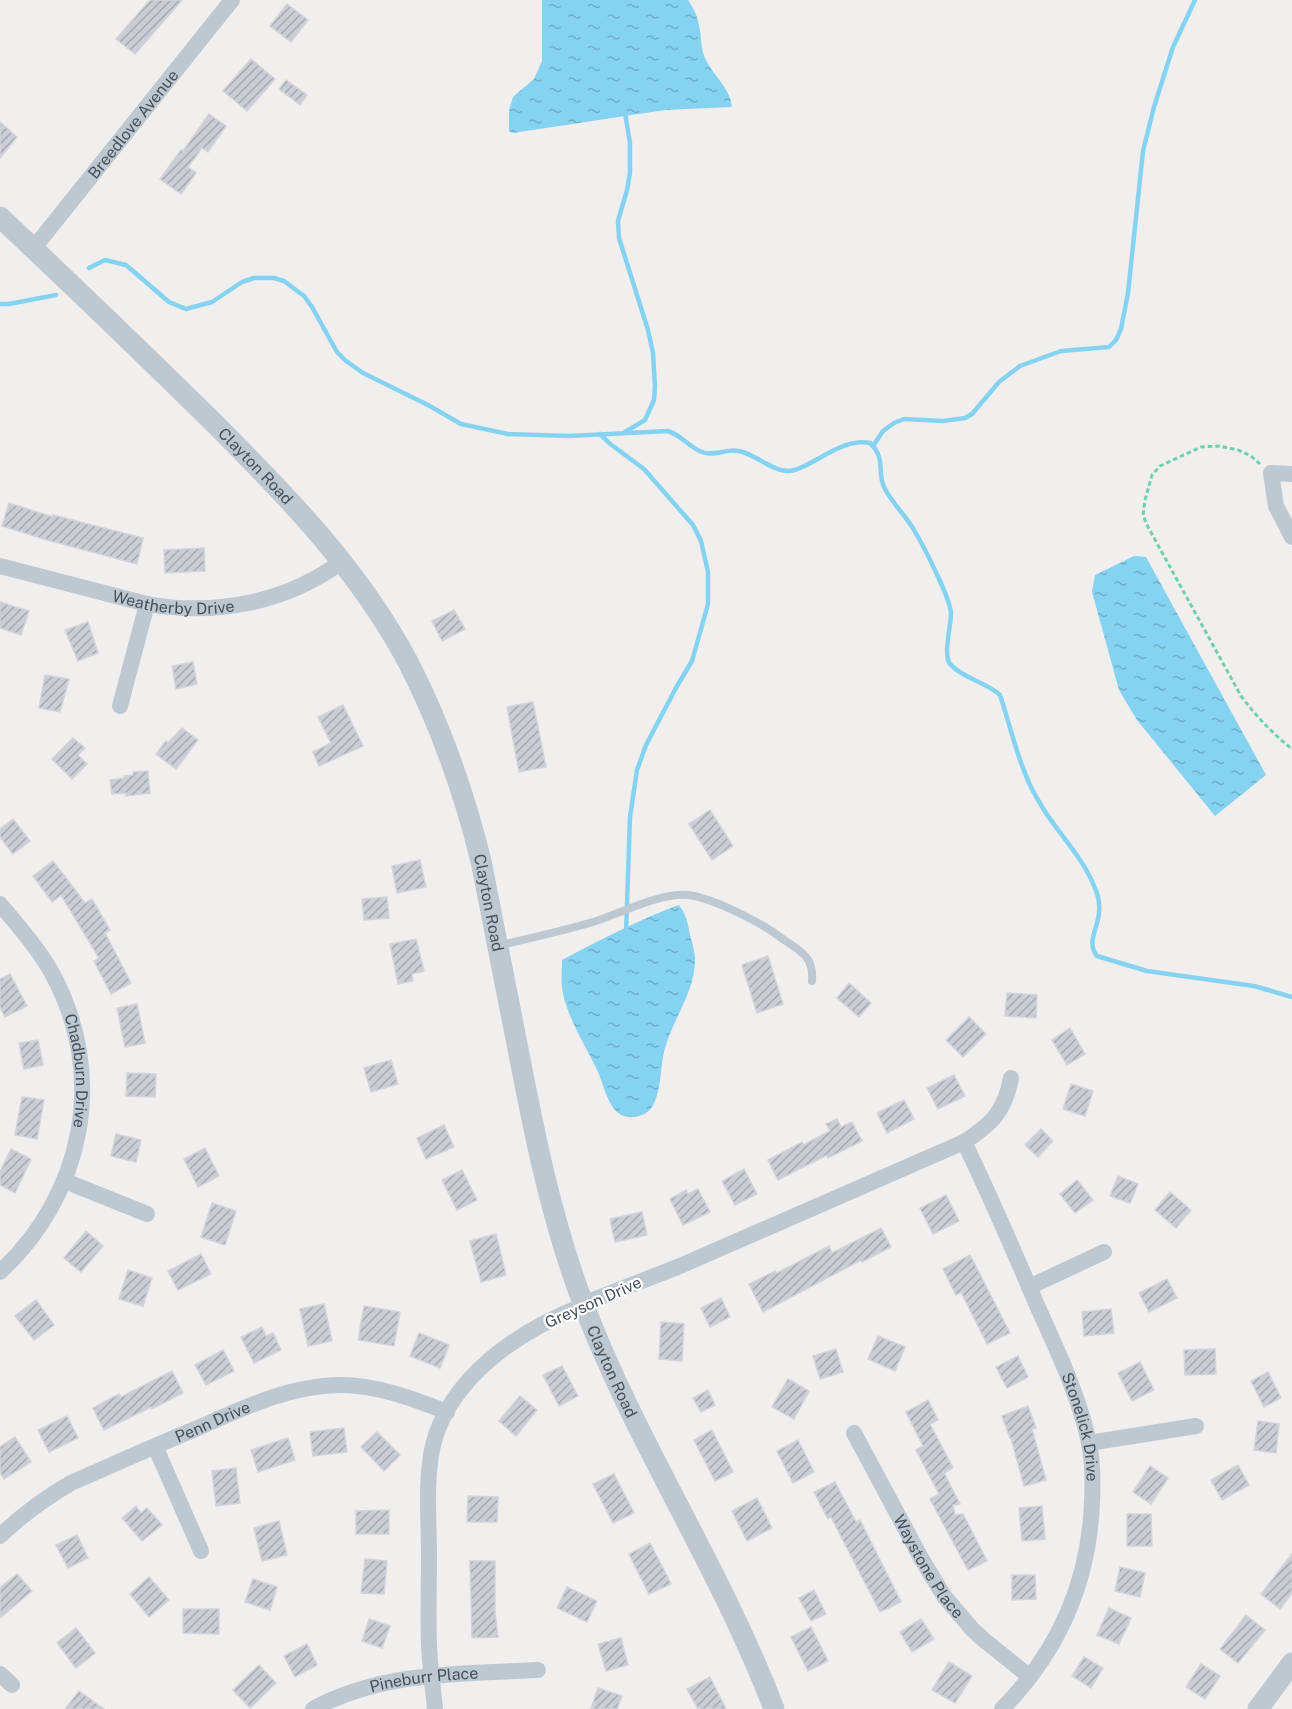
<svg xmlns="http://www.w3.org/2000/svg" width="1292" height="1709" font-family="'Public Sans',sans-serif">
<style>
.water{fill:url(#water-ripples)}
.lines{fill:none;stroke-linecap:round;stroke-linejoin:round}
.stream{stroke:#85d3f1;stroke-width:4.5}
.building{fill:url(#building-hatch);stroke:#d2d4da;stroke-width:1.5}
.path{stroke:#70d1a8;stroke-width:3;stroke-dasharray:4.5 3;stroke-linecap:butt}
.service{stroke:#bec8d1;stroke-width:8}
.minor{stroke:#bec8d1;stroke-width:16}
.tertiary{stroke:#bec8d1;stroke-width:21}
.labels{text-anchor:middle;stroke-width:4.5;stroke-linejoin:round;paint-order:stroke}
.street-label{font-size:16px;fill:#45505d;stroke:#fff}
</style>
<defs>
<pattern id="water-ripples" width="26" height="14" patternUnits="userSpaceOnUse" patternTransform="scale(1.5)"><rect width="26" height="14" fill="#85d3f1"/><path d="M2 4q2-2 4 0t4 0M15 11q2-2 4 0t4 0" fill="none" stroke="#6faec6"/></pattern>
<pattern id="building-hatch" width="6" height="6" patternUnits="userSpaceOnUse" patternTransform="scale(1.5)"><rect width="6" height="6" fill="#cacdd4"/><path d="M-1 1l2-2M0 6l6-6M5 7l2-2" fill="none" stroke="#a6a9af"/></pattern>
</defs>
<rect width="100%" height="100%" fill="#f1eeee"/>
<g class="water">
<path d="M542,0h146c5,8 10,16 11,26 3,11 1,21 6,32 8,18 25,29 27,49l-67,3 -152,23 -4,-2v-21l4,-13 21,-18 8,-18z"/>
<polygon points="1134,556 1146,557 1266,775 1215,816 1137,720 1119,690 1092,592 1095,575"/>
<path d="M679,905c7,9 9,19 11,30 2,7 4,15 5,22 1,33 -21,60 -30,91 -5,17 -3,36 -10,53 -3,8 -8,13 -16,15 -29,8 -33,-26 -41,-44 -12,-26 -32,-56 -36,-84 -1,-9 0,-19 0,-28 38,-20 76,-40 117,-55z"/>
</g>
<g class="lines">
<g class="stream">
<polyline points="625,113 630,143 630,173 627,190 618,221 619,238 648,330 653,353 655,387 654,400 645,420 625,432"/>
<path d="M89,268l16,-8 21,5 43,37 17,7 26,-7 30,-20 12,-4h20l10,3 20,15 8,11 25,45 9,9 17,12 65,32 33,19 47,10 61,2 99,-5c13,4 21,16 34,21 12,5 25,-4 37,-1 16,3 32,20 50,20 5,0 9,-2 13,-4 21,-9 44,-29 68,-24 17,16 6,31 15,46 8,15 21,27 29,41 9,15 37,69 37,84 0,11 -8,41 -1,50 12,14 36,18 50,31 9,27 16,58 27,83 4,11 11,22 17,32 16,25 39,48 50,76 4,8 6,18 5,27 -1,15 -13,30 -2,43l50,15 107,15 38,11"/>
<polyline points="0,304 9,304 56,295"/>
<polyline points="600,434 609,443 644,469 693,525 701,541 708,572 708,604 692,661 677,686 646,745 637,770 630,817 626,933"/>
<polyline points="873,446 883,431 894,423 904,419 943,421 965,418 972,414 999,382 1020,366 1061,351 1109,347 1116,340 1121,329 1128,293 1143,151 1154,107 1173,47 1195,0"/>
</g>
</g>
<g class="building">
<polygon points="150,0 182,0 135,54 116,39"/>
<polygon points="287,4 308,20 291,42 270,26"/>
<polygon points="251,59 275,79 247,111 223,91"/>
<polygon points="286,80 307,95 300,105 279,89"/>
<polygon points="209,114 226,126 208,152 202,148 188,167 196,173 181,194 160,179 181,150 183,151"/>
<polygon points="0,122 17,137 0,158"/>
<polygon points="9,503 53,517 53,515 143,538 137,564 47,540 2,526"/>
<polygon points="204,548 205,571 165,573 164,550"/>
<polygon points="0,602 29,611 21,635 0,628"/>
<polygon points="454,610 465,629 442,641 432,621"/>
<polygon points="88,622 98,653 78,661 65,630"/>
<polygon points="193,662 197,684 176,689 172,666"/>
<polygon points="45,675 69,679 60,712 39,708"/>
<polygon points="533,702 546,767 519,772 507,707"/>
<polygon points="343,705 363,746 319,766 313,752 331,743 318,717"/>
<polygon points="182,728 198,740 176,769 156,754 166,741 168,743"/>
<polygon points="73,738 85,748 78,755 87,764 72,779 52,759"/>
<polygon points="148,771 150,793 126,796 126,793 112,794 110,780 125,778 124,776 133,775 133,772"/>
<polygon points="710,810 733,846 712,860 689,824"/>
<polygon points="13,819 30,841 13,854 0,837 0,829"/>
<polygon points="420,860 426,887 397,893 392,866"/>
<polygon points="53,861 85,903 92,899 110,930 105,933 131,983 111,994 94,961 99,958 61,895 52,902 33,876"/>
<polygon points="387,897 389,918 364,920 362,899"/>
<polygon points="416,939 424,971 412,974 413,981 398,984 390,944"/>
<polygon points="768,956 783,1004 757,1013 742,965"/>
<polygon points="10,974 27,1006 5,1017 0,1007 0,979"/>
<polygon points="849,983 871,1003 859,1017 837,998"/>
<polygon points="1007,993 1037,995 1036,1018 1005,1016"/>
<polygon points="137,1004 145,1043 125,1047 117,1008"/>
<polygon points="969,1017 986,1034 963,1057 946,1040"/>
<polygon points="1070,1028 1085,1054 1067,1065 1052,1040"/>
<polygon points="38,1040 43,1065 24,1069 19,1043"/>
<polygon points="391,1060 398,1084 371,1092 364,1068"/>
<polygon points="127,1073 156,1074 155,1097 126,1096"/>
<polygon points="954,1075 965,1096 938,1109 927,1088"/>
<polygon points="1071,1084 1093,1091 1085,1116 1063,1109"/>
<polygon points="22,1097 44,1100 37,1139 15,1135"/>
<polygon points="904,1100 914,1119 887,1133 877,1113"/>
<polygon points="837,1119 841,1127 852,1122 862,1141 828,1158 827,1155 778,1180 768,1160 802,1142 803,1145 830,1131 826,1124"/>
<polygon points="444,1125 454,1147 426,1159 417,1138"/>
<polygon points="1041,1129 1053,1141 1038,1157 1025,1145"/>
<polygon points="116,1134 141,1140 136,1162 111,1156"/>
<polygon points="205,1148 219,1176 198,1187 184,1159"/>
<polygon points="11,1149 31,1159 15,1193 0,1185 0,1172"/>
<polygon points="744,1169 757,1194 735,1205 722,1181"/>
<polygon points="462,1170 477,1200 457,1210 442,1180"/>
<polygon points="1118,1176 1138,1184 1130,1203 1110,1196"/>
<polygon points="1077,1180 1093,1200 1075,1213 1060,1194"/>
<polygon points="698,1189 710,1212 683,1225 670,1199 686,1190 688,1194"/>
<polygon points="1170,1192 1191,1210 1176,1228 1155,1210"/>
<polygon points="946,1195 959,1221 933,1234 920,1208"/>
<polygon points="212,1203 236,1211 225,1245 201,1237"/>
<polygon points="642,1212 647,1235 615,1242 610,1219"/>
<polygon points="881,1228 891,1247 862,1262 861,1260 763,1312 749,1284 775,1271 777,1273 829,1246 832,1253"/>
<polygon points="86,1231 103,1246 81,1272 64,1258"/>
<polygon points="496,1234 506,1275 481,1282 470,1241"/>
<polygon points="201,1254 211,1274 178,1290 168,1271"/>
<polygon points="970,1255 1010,1333 987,1344 961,1292 956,1295 943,1269"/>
<polygon points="128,1270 152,1278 143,1306 119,1299"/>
<polygon points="1167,1279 1177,1298 1149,1312 1139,1293"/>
<polygon points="721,1298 730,1317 710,1327 701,1308"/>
<polygon points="36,1300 54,1325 34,1340 15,1316"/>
<polygon points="324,1304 332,1341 308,1346 300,1309"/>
<polygon points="364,1306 400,1312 394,1346 358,1340"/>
<polygon points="1111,1309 1114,1333 1084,1336 1082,1312"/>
<polygon points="661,1322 684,1324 682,1361 659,1359"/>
<polygon points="262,1327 266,1336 273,1333 281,1350 254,1363 241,1337"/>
<polygon points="419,1333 449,1345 440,1368 410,1356"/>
<polygon points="878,1336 905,1347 895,1371 868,1359"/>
<polygon points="836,1349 843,1372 820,1379 813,1356"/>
<polygon points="1215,1349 1216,1374 1185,1375 1184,1350"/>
<polygon points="223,1350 234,1371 206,1385 195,1365"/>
<polygon points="1018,1356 1028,1377 1007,1388 996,1367"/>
<polygon points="1140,1362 1154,1390 1132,1401 1118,1373"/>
<polygon points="562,1366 578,1396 559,1406 543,1375"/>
<polygon points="172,1371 183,1393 152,1409 151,1407 104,1430 93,1408 119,1394 121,1397"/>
<polygon points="1268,1372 1281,1398 1264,1407 1251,1381"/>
<polygon points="788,1379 809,1391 794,1419 772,1407"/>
<polygon points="708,1390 715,1405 701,1412 693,1398"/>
<polygon points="520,1396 537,1410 516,1436 499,1421"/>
<polygon points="928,1400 938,1420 930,1424 953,1468 944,1473 960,1504 953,1505 955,1515 963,1514 987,1561 968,1570 930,1499 939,1494 916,1450 923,1446 906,1412"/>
<polygon points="1028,1406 1036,1428 1032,1429 1046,1480 1024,1486 1011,1438 1010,1438 1002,1416"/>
<polygon points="67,1416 78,1438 49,1452 38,1430"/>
<polygon points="1258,1421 1279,1424 1276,1453 1254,1450"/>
<polygon points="344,1428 347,1452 313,1456 310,1432"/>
<polygon points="712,1430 733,1472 715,1481 694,1440"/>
<polygon points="377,1432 400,1455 384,1471 361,1447"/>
<polygon points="15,1437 31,1462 4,1479 0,1472 0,1447"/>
<polygon points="288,1438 295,1460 258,1472 251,1450"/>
<polygon points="798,1440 814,1472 793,1483 777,1451"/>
<polygon points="1238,1465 1249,1485 1222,1500 1211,1480"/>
<polygon points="1150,1466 1168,1478 1151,1504 1133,1492"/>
<polygon points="236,1468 240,1503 216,1506 212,1471"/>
<polygon points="614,1474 634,1513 613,1523 593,1484"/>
<polygon points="835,1482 856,1522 860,1520 901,1602 880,1612 831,1517 828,1519 814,1492"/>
<polygon points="468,1496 498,1497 497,1522 467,1522"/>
<polygon points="757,1498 772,1528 747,1541 732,1511"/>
<polygon points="136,1506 141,1513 147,1508 162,1525 142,1541 122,1518"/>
<polygon points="1042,1506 1045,1539 1022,1541 1019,1508"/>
<polygon points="389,1510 389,1534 356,1534 356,1511"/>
<polygon points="1127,1514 1151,1514 1152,1546 1127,1546"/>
<polygon points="279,1521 287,1555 262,1561 254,1528"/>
<polygon points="77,1535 88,1558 68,1568 56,1545"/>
<polygon points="650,1543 671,1584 649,1594 629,1554"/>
<polygon points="1292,1554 1292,1593 1280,1609 1261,1594"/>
<polygon points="365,1559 387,1561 384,1594 361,1593"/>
<polygon points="470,1561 495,1561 495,1611 498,1637 472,1638"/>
<polygon points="1120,1567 1145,1573 1140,1597 1115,1591"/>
<polygon points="17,1574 32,1591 0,1618 0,1588"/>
<polygon points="1012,1575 1035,1575 1036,1599 1012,1600"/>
<polygon points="149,1577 169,1600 149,1617 130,1594"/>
<polygon points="253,1579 277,1587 270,1610 245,1602"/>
<polygon points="567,1587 597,1601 587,1622 557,1608"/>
<polygon points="814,1590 826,1614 811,1621 799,1598"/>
<polygon points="1109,1608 1131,1618 1119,1644 1097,1635"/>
<polygon points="183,1609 219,1609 219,1634 183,1633"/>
<polygon points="1246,1615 1265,1630 1238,1663 1220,1649"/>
<polygon points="369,1619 390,1626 382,1648 362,1641"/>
<polygon points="921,1619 934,1639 912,1652 900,1632"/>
<polygon points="811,1627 828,1661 808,1671 791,1637"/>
<polygon points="76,1628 95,1653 76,1668 57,1643"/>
<polygon points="621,1638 628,1665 606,1671 598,1644"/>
<polygon points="307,1644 317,1665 295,1677 284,1656"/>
<polygon points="1084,1657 1103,1668 1091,1688 1072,1676"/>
<polygon points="949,1662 972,1676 955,1703 932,1690"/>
<polygon points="1201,1664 1220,1676 1205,1699 1186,1687"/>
<polygon points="259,1665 276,1683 250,1708 233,1690"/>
<polygon points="710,1677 726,1709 698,1709 687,1689"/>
<polygon points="598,1688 622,1696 617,1709 591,1709"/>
<polygon points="79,1691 104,1709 65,1709"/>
</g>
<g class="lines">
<path class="path" d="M1260,464l-9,-8 -13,-6 -19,-4 -18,1 -41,19 -8,9 -7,25 -2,15 5,12 93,169c15,20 31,37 51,53"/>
<path class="service" d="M497,946c33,-8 67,-15 99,-25 25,-8 66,-29 92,-26 25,3 72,27 92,42 19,14 34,18 32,44"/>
<g class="minor">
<path id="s1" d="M33,249l199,-249"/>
<polyline points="1292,474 1271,473 1276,506 1292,537"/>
<path id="s2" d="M0,566l147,38c67,12 139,-1 194,-42"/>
<polyline points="120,706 147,604"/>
<path id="s3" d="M0,904c19,23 40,46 54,73 53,101 29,218 -54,295"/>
<path id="s4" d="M964,1142c26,53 49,107 72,161 20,45 43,92 53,140 4,19 4,39 3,59 -3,80 -34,150 -90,207"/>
<polyline points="65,1181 147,1214"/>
<polyline points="1029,1287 1104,1252"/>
<path id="s5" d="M854,1433l67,125 23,38 28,33 12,11 46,37"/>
<polyline points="1089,1443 1196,1426"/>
<polyline points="155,1446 201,1551"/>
<path id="s6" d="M0,1536c22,-21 45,-38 71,-53 41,-18 81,-36 122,-53 46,-20 96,-45 148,-45 36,0 73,14 106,27"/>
<polyline points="0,1674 12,1685"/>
<path id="s7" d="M313,1709c70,-38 148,-35 225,-39"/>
<path d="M435,1709c-2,-21 -5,-42 -6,-64 -1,-30 0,-60 0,-91 0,-35 -4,-74 4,-109 17,-68 86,-114 147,-138l3,-3 97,-38 284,-124c28,-18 41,-31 47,-64"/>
</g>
<g class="tertiary">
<path id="s8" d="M0,217c72,68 144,137 215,207 72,72 145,147 193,238 33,64 56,130 73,199 12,61 24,122 36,183 17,88 34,175 66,259 53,140 138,266 191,406"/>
<polyline points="1258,1709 1292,1663"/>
</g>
</g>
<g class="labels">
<g class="street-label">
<text dy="6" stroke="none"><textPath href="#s1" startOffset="160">Breedlove Avenue</textPath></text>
<text dy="6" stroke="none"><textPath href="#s8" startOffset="357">Clayton Road</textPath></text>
<text dy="6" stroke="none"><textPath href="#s2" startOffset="178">Weatherby Drive</textPath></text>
<text dy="6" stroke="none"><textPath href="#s8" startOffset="861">Clayton Road</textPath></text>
<text dy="6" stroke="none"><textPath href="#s3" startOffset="189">Chadburn Drive</textPath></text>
<text transform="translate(593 1302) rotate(-24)" y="6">Greyson Drive</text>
<text dy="6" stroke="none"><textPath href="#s8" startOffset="1347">Clayton Road</textPath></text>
<text dy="6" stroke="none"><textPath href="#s6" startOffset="243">Penn Drive</textPath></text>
<text dy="6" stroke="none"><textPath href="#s4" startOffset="309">Stonelick Drive</textPath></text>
<text dy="6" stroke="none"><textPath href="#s5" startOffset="153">Waystone Place</textPath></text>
<text dy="6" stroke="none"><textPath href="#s7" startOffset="116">Pineburr Place</textPath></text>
</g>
</g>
</svg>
